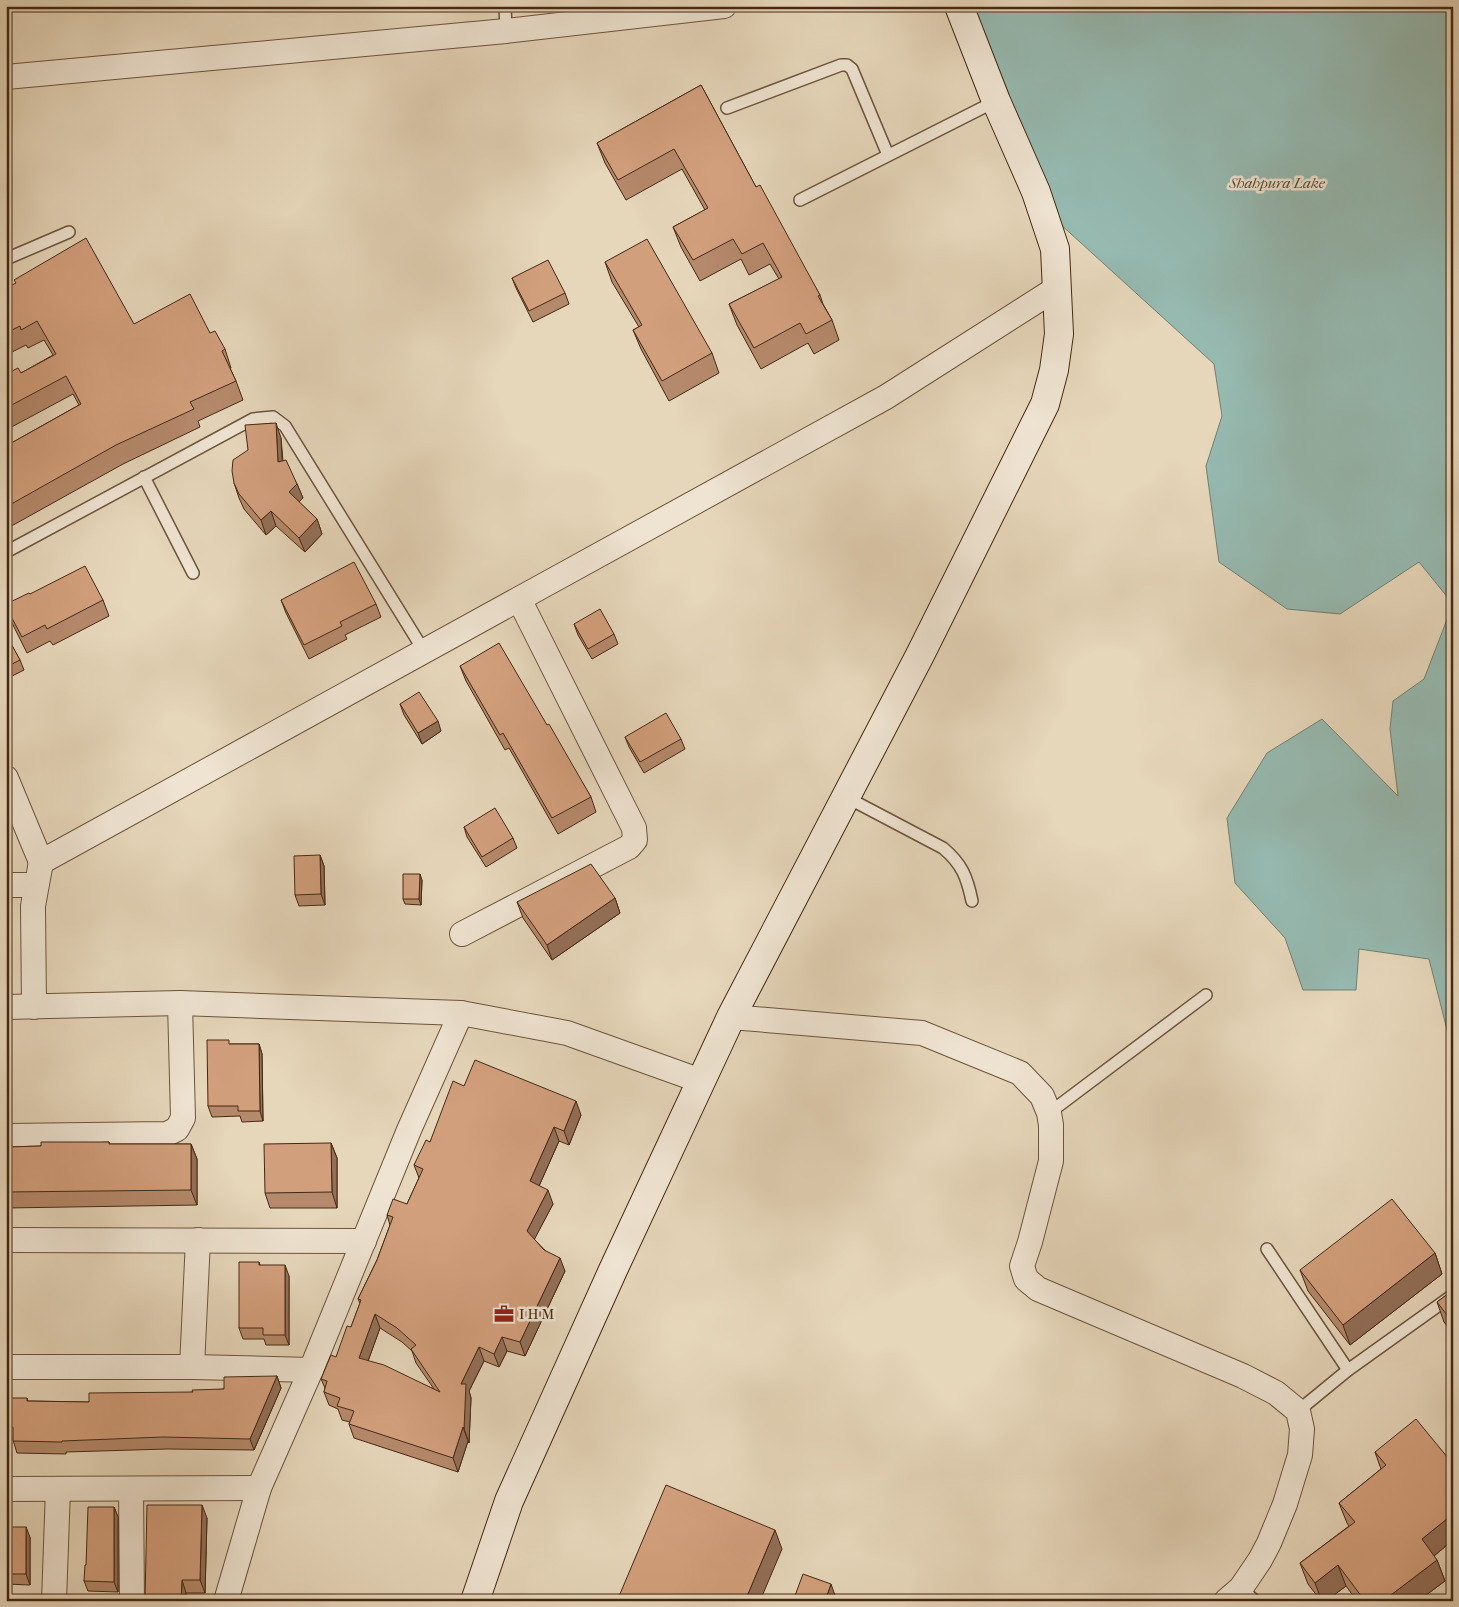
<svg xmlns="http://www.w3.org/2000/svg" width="1459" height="1607" font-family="'IM FELL French Canon',serif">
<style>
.water{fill:#96b9b0;stroke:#757f71}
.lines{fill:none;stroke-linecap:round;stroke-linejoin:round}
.lane-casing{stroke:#6c543d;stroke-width:14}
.street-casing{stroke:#6c543d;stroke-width:26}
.secondary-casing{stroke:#442913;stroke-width:30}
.lane{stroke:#efe4d2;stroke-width:11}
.street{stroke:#efe4d2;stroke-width:24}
.secondary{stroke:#efe4d2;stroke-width:28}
.wall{fill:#b5896b;stroke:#442913;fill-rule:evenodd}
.shaded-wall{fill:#936f57;stroke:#442913}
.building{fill:#d29f7c;stroke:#442913;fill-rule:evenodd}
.labels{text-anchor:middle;stroke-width:5;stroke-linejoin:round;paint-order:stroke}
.poi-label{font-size:14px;fill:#442913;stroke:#efe4d2;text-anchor:start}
.water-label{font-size:15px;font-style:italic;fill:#584d3a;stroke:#efe4d2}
</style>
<rect width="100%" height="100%" fill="#e6d6ba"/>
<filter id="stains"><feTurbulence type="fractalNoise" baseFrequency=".004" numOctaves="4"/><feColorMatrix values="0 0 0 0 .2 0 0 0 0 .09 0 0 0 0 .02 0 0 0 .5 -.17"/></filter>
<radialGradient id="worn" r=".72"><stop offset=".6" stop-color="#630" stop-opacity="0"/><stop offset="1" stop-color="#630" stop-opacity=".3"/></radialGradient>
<g class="water">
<polygon points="974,6 1453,6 1453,604 1419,562 1340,614 1287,609 1219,562 1206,466 1222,416 1214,364 1059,223"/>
<polygon points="1453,604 1453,1053 1429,959 1359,949 1356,990 1303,990 1285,938 1235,883 1227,818 1267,753 1322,719 1398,796 1390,729 1393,701 1424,679"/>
</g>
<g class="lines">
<defs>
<g id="lane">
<polyline points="505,6 506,31"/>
<polyline points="727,108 841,65 847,65 852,69 888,155"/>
<polyline points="800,200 996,101"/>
<polyline points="6,259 69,232"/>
<polyline points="144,477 193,573"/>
<polyline points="6,552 253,419 273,417 285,426 424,651"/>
<path d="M846,797l97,51c19,16 24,29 29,53"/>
<polyline points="1049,1113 1206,995"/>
<polyline points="1267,1249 1348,1370"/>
<polyline points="1298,1411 1348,1370 1453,1295"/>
<polyline points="1241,1588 1255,1601"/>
</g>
<g id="street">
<polyline points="6,77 506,31 724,6"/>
<polyline points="6,778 41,862"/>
<polyline points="6,885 36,885"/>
<polyline points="462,934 629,847 635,840 634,828 519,599"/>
<polyline points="6,1007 180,1003 461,1013 567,1033 701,1081"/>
<polyline points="34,1007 33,906 41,862 886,397 1057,288"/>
<polyline points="731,1017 922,1033 1020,1073 1042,1096 1049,1113 1051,1125 1051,1161 1030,1242 1022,1266 1026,1279 1038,1289 1243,1376 1276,1393 1298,1411 1302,1429 1300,1455 1285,1504 1269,1543 1260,1560 1241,1588 1226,1601"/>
<polyline points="6,1136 167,1134 177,1129 183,1118 180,1003"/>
<polyline points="6,1240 364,1241"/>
<polyline points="6,1367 192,1367 311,1370"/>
<polyline points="192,1367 198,1240"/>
<polyline points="6,1489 259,1488"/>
<polyline points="131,1489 132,1601"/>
<polyline points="54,1601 58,1489"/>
<polyline points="226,1601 259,1488 311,1370 409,1130 461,1013"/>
</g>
<polyline id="secondary" points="475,1601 509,1501 613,1270 731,1017 920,655 1045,404 1054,370 1059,334 1055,249 1036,192 996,101 959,6"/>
</defs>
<use href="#lane" class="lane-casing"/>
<use href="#street" class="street-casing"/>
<use href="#secondary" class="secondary-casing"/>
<use href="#lane" class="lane"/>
<use href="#street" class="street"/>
<use href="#secondary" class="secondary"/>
</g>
<g class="wall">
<polygon points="701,85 756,187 820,295 823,304 832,320 839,340 814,354 808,343 761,369 737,325 729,304 779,279 770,264 749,275 741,259 700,281 681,247 673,227 705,210 682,169 626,200 605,163 597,143"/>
<polygon points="605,262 712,353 719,373 669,401 641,349 633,330 639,327 612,282"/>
<polygon points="512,278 565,293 569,304 533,322 516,288"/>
<polygon points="6,288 134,324 210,333 225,349 231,368 230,368 236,381 243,400 198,421 200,427 123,464 6,529 6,446 79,405 73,394 6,430 6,374 21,373 53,355 44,340 28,348 26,345 6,355"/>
<polygon points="281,438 283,461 297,484 303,498 299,502 317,519 322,534 305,552 276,526 266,535 244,509 239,498 234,483"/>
<polygon points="30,594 103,600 109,616 53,645 50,641 27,653 11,621 6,608 6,604"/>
<polygon points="281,600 376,604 381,617 345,635 347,639 309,659 286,613"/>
<polygon points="574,624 614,634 618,644 592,659 578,635"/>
<polygon points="6,636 20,660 24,670 6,679"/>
<polygon points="460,666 547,725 591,797 596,812 558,834 509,748 505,750 466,681"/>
<polygon points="400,704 441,731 422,744 404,715"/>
<polygon points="625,737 681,739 685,749 644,773 629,747"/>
<polygon points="464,827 513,838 517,848 486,867 467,837"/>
<polygon points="320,855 324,866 325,905 299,906 295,895"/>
<polygon points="422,880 421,905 405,904 403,899"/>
<polygon points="615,898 620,913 552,960 523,918 517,902"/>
<polygon points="230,1044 259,1044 262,1054 263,1121 242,1122 240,1116 212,1117 208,1106"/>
<path d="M464,1086l117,29 -12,30 -10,-4 -20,45 14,18 -19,35 31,32 -40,85 -18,-5 -8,16 -15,-6 -15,30 2,7 -2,45 -1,-2 -10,31 -104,-34 -5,-14 1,-2 -8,-2 -4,-11 -9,-4 -5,-13 1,-4 -4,-9 15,-22 15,-30 9,-24 -2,-4 19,-39 13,-35 -3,-10 20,-11 12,-26 -5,-13 16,-23zM380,1328l22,14 10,9 4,12 18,26 -66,-28z"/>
<polygon points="109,1142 110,1144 191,1144 197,1159 197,1205 6,1208 6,1147 41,1146"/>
<polygon points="331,1143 337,1158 337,1208 270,1208 265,1193"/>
<polygon points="1435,1253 1442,1274 1350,1345 1308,1291 1300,1270"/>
<polygon points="259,1262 260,1265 289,1276 289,1345 266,1345 264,1339 243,1339 239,1328"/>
<polygon points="1453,1290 1453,1333 1444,1322 1437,1302"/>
<polygon points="277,1376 281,1388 254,1450 167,1449 66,1452 66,1454 17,1453 9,1427 27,1398 28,1401 89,1402 224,1389"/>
<polygon points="1375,1452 1453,1540 1434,1556 1437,1560 1445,1581 1418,1601 1357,1601 1346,1586 1326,1601 1321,1601 1308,1584 1300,1563 1349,1526 1347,1523 1339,1503 1381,1469"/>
<polygon points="114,1507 118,1517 118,1592 88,1591 84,1581"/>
<polygon points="207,1518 205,1593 186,1593 186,1601 145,1601"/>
<polygon points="6,1527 30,1537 30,1585 6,1584"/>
</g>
<g class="shaded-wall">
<polygon points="276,423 281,438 283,477 278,462"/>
<polygon points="297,484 303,498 294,507 289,492"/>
<polygon points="271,511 276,526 266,535 261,520"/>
<polygon points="317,519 322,534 305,552 299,538"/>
<polygon points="438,721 441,731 422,744 418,733"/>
<polygon points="320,855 324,866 325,905 321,894"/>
<polygon points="420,874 422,880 421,905 419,899"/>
<polygon points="615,898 620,913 552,960 547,945"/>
<polygon points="259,1044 262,1054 263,1121 260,1111"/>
<polygon points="576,1101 581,1115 569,1145 564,1131"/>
<polygon points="554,1127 559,1141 535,1195 530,1181"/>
<polygon points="331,1143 337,1158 337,1208 332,1192"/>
<polygon points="191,1144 197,1159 197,1205 191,1190"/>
<polygon points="548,1190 553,1204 532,1244 527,1231"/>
<polygon points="1435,1253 1442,1274 1350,1345 1343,1325"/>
<polygon points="560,1258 565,1271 525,1356 520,1342"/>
<polygon points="285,1265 289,1276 289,1345 285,1335"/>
<polygon points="375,1314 380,1328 364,1372 359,1358"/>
<polygon points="502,1337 507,1351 499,1367 494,1354"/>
<polygon points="479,1347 484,1361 469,1391 471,1398 469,1443 464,1429 461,1384"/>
<polygon points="277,1376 281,1388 254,1450 250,1439"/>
<polygon points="463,1427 468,1441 458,1472 453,1458"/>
<polygon points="202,1505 207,1518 205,1593 200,1580"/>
<polygon points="114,1507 118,1517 118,1592 114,1582"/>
<polygon points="1453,1514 1453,1540 1429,1560 1422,1539"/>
<polygon points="26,1527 30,1537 30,1585 26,1574"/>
<polygon points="775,1530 782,1549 760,1601 745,1601"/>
<polygon points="1437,1560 1445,1581 1418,1601 1383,1601"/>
<polygon points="1338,1565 1346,1586 1326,1601 1322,1601 1315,1583"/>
<polygon points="182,1580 186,1593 186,1601 181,1601"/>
<polygon points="831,1584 837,1601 825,1601"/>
</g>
<g class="building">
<polygon points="701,85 756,187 760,185 820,295 818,296 832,320 806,334 800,323 754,348 729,304 782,277 763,243 742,254 733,239 693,260 673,227 708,208 674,149 618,180 597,143"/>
<polygon points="86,238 134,324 190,294 210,333 215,331 225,349 222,351 236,381 190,402 194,409 116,445 6,507 6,446 81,404 66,376 6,408 6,374 18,368 21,373 56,354 37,321 21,330 20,326 6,333 6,288 16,283 14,280"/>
<polygon points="647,239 712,353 662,381 633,330 642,325 605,262"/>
<polygon points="548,260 565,293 529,311 512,278"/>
<polygon points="276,423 278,462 286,460 297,484 289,492 317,519 299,538 271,511 261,520 239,494 234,483 232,471 233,460 248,450 245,425"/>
<polygon points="354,562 376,604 340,622 342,626 304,645 281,600"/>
<polygon points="85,566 103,600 47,629 45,625 22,637 6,607 6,604 29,593 30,594"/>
<polygon points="600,609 614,634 588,649 574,624"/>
<polygon points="6,636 7,636 20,660 6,667"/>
<polygon points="499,643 547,725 549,724 591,797 552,818 503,733 500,735 460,666"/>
<polygon points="419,692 438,721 418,733 400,704"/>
<polygon points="666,713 681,739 640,762 625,737"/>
<polygon points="495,808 513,838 482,857 464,827"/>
<polygon points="320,855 321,894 295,895 294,856"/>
<polygon points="591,864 615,898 547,945 517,902"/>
<polygon points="403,874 420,874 419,899 403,899"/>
<polygon points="207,1040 229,1040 229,1044 259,1044 260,1111 238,1111 238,1106 208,1106"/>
<path d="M475,1060l101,41 -12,30 -10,-4 -24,54 18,9 -21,41 17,19 16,8 -40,84 -18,-5 -8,17 -15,-7 -18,37h5l-2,45 -1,-2 -10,31 -104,-34 5,-13 -17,-5 3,-8 -16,-6 3,-11 -6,-2 10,-24 5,2 11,-31 4,1 10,-27 -3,-1 19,-39 16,-43 -6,-2 6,-16 14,5 16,-35 -9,-4 12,-25 4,2 23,-61 11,5zM375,1314l22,14 19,17 -5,4 29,43 -56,-27 -25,-7z"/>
<polygon points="41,1142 109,1142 109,1144 191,1144 191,1190 6,1192 6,1147 41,1146"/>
<polygon points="331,1143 332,1192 265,1193 264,1144"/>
<polygon points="1392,1199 1435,1253 1343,1325 1300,1270"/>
<polygon points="239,1262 259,1262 259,1265 285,1265 285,1335 263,1335 263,1328 239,1328"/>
<polygon points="1453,1290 1453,1323 1437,1302"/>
<polygon points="277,1376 250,1439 163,1437 62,1441 62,1442 13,1441 13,1427 9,1427 9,1398 27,1398 27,1401 89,1402 89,1393 193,1392 192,1390 224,1389 224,1377"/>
<polygon points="1416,1419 1453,1464 1453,1514 1422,1539 1437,1560 1383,1601 1365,1601 1338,1565 1315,1583 1300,1563 1355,1522 1339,1503 1386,1465 1375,1452"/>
<polygon points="666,1485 775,1530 745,1601 617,1601"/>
<polygon points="147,1505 202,1505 200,1580 182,1580 181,1601 145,1601"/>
<polygon points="88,1507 114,1507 114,1582 84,1581 85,1565 86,1565"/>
<rect x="6" y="1527" width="20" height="47"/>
<polygon points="803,1574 831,1584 825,1601 793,1601"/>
</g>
<defs>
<symbol id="office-bare" viewBox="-9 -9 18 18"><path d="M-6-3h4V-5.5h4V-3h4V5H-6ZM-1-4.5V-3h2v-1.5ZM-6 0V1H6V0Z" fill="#8f2418" stroke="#efe4d2" stroke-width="2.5" paint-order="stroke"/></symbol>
</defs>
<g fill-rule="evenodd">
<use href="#office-bare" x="490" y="1300" width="28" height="28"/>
</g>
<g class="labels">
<g class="poi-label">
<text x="519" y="1319">I H M</text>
</g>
<g class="water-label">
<text x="1277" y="188">Shahpura Lake</text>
</g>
</g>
<rect width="1459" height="1607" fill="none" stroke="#e6d6ba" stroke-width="25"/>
<rect x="8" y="8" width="1444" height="1592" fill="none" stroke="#442913" stroke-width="2.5"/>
<rect x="12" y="12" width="1434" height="1582" fill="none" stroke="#442913"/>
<rect width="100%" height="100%" filter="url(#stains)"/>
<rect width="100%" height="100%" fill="url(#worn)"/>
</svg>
